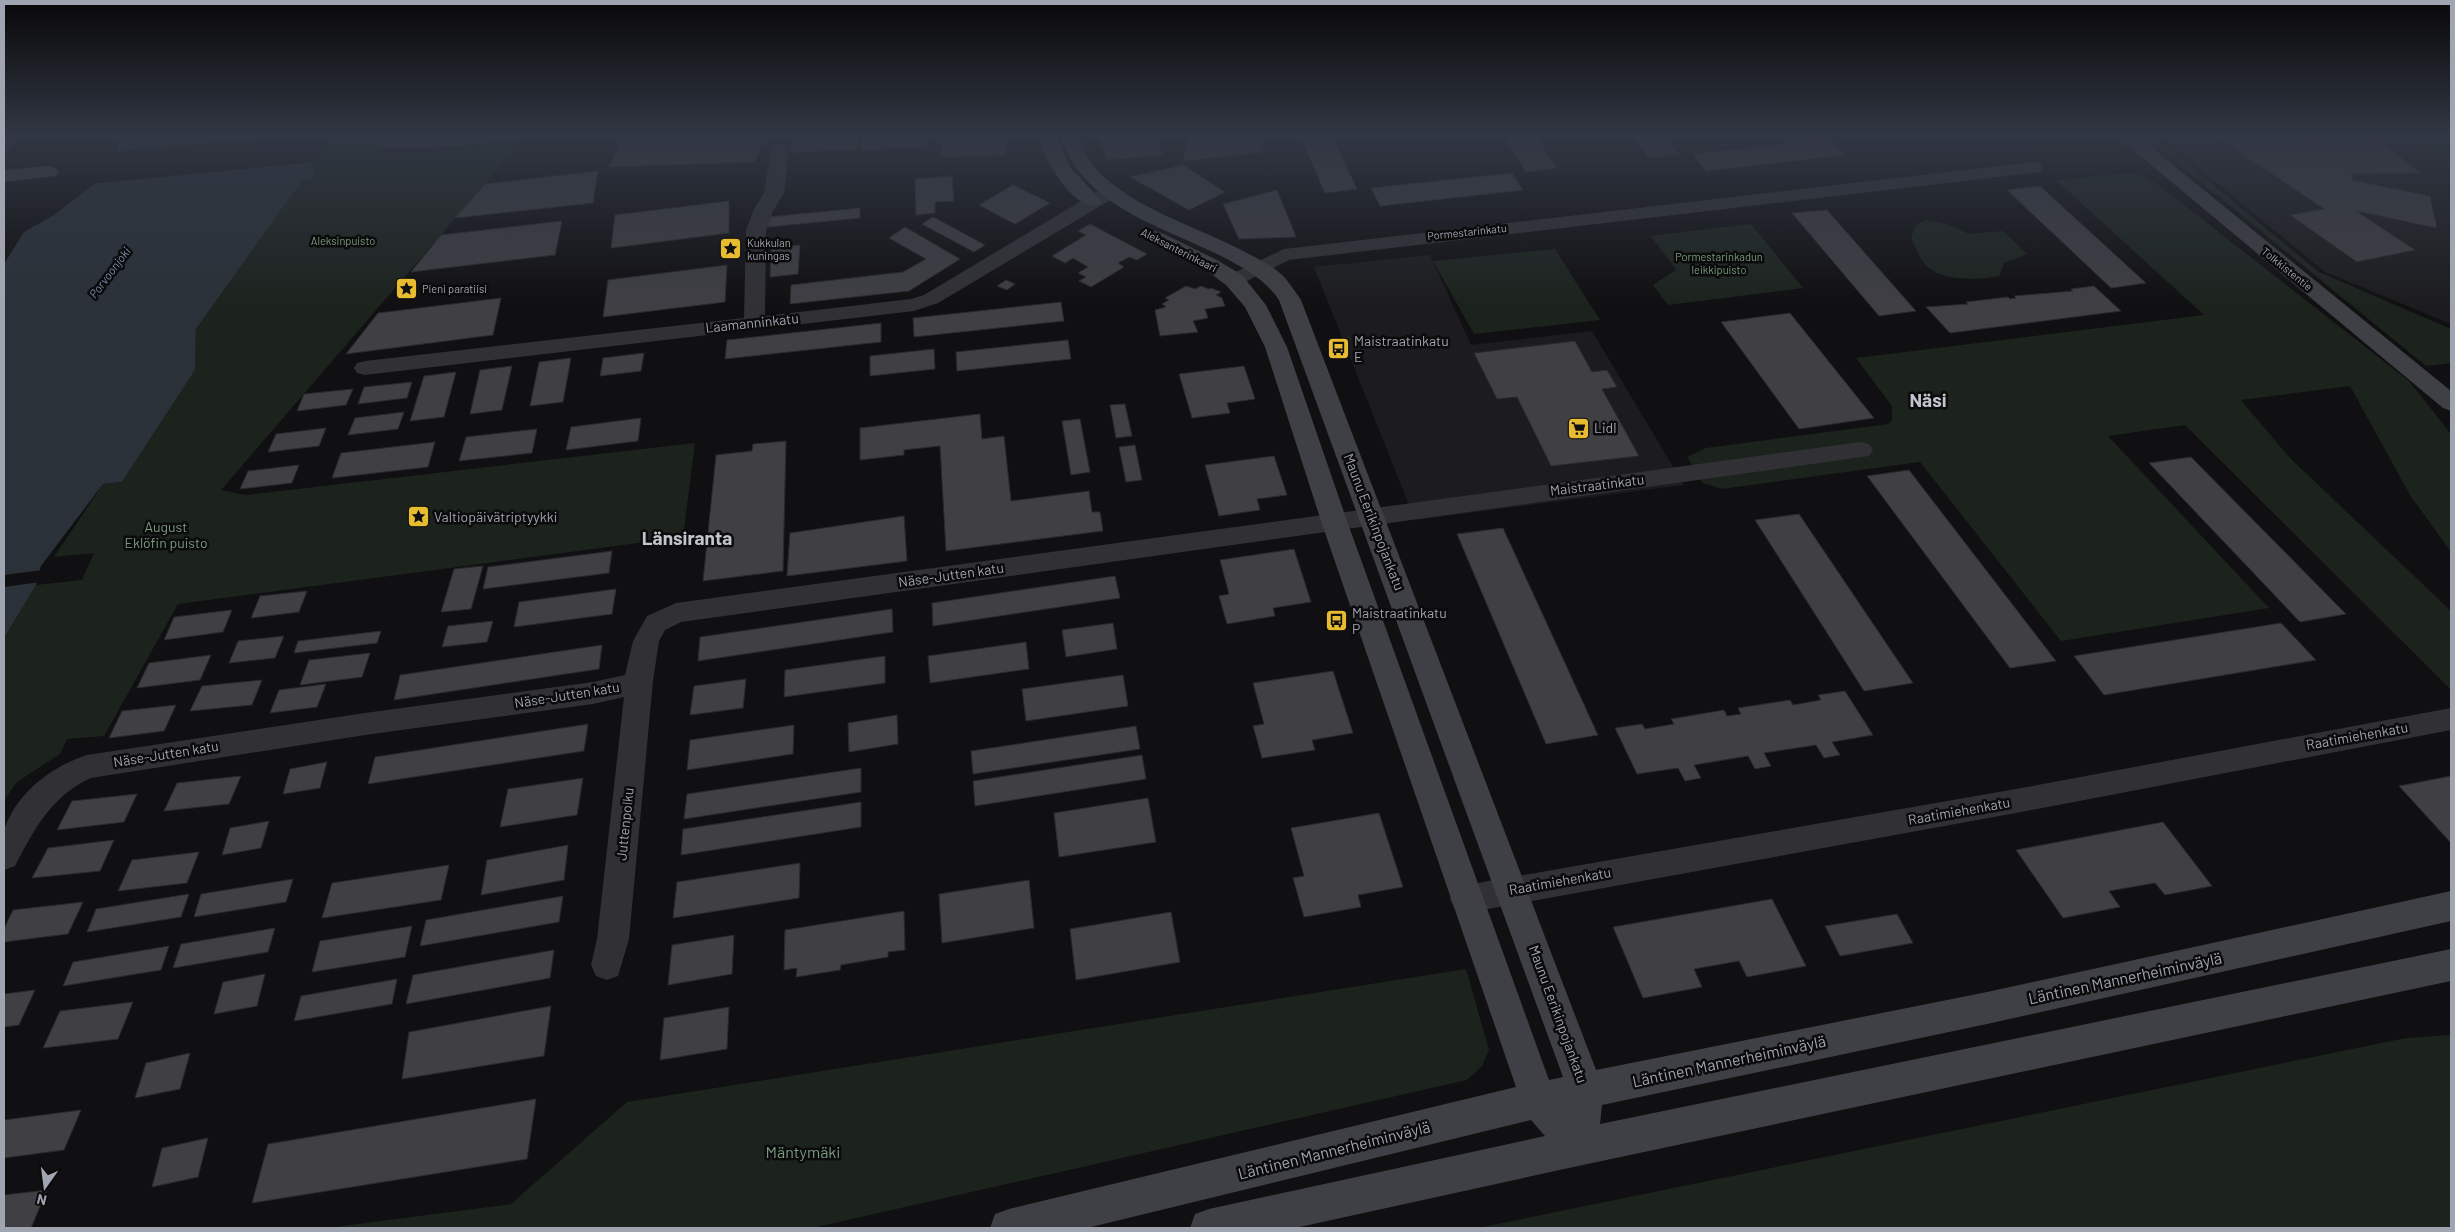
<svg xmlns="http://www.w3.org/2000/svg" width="2455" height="1232" font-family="Barlow,sans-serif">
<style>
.built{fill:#1c1c1e}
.green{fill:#1c231d}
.water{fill:#2a3138}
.pier{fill:#100f11}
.building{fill:#3f3f44;stroke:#2a2a2d}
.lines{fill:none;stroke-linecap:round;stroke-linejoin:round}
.street{fill:#313135;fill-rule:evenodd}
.secondary{fill:#3f4045;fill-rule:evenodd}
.labels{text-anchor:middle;stroke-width:5;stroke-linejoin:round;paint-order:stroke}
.far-street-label{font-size:11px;fill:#a1a4b1;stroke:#0b0b0c}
.far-park-label{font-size:11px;fill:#799b7e;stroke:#0b0b0c}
.far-poi-label{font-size:11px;fill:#a1a4b1;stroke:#0b0b0c;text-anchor:start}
.far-water-label{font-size:12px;font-style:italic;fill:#798fab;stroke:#0b0b0c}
.street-label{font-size:14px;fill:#a1a4b1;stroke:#0b0b0c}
.poi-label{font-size:14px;fill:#a1a4b1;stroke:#0b0b0c;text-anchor:start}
.park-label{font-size:14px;fill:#799b7e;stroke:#0b0b0c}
.near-street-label{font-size:16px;fill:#a1a4b1;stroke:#0b0b0c}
.near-park-label{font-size:16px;fill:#799b7e;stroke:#0b0b0c}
.district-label{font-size:19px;font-weight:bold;fill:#c2c4cd;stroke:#0b0b0c}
</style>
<rect width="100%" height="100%" fill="#100f11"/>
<g class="built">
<polygon points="2157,134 2451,134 2451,324 2325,272"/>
<polygon points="1430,255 1471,345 1592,331 1684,485 1415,520 1314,267"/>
</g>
<g class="green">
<polygon points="327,134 385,134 375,157 520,143 221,490 245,495 695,443 683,537 178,604 104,736 67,739 60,754 17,782 4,800 4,638 36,585 82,580 94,553 54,557 103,484 122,482 195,370 196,329 301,182 313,179 313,162"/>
<polygon points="2142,134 2151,134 2319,272 2451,329 2451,363 2426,366"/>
<polygon points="2407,134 2451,136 2451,156 2419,144"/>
<polygon points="2134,173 2156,183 2409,381 2451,434 2451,552 2410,495 2350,386 2241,400 2290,458 2451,611 2451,690 2185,425 2108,436 2269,608 2061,641 1920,462 1722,489 1703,483 1687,457 1706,448 1888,424 1892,420 1892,406 1856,358 2204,315 2056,180"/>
<path d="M1925,220l21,4 23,10 34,-3 24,23 -23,9 -5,13c-22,4 -60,6 -75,-13 -4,-4 -9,-18 -13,-25l5,-13z"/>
<polygon points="1751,224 1803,288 1668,305 1653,285 1676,270 1651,236"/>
<polygon points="1555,249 1600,320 1474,334 1433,261"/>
<polygon points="1466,969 1489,1050 1482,1066 1467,1080 812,1228 327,1228 511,1204 627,1102"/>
<polygon points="2451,1035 2451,1228 1478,1228 2406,1038"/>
</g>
<polygon class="water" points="120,134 327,134 313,162 313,179 301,182 196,329 195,370 122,482 103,484 41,566 36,585 4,638 4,264 24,232 54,215 96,183 116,155"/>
<g class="pier">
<polygon points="296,134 330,134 316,162 91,184 107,166 114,152"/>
<polygon points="43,570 40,582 4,587 4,575"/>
</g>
<g class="building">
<polygon points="928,134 926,147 861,150 864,135"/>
<polygon points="943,134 997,134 997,137 1007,137 1005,155 940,157"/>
<polygon points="1099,134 1155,134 1163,155 1107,160"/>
<polygon points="1189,134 1256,134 1262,152 1183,161"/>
<polygon points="1299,134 1331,134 1357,189 1325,193"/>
<polygon points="1502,134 1534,134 1557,168 1526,172"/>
<polygon points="1631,134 1663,134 1679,154 1649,158"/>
<polygon points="2213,134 2309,134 2305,139 2325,141 2381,140 2420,173 2351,174 2352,180 2430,196 2437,228 2356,211 2415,250 2357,262 2290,215 2324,209"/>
<polygon points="859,135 856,150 790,152 794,137"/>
<polygon points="764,137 755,162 609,167 621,141"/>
<polygon points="1830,139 1845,155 1706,171 1693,154"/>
<polygon points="1183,165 1225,192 1189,210 1130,177"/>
<polygon points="598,171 593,203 455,218 485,184"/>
<polygon points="1512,173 1523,190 1380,206 1371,188"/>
<polygon points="952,176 954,201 935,202 935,213 916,215 915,179"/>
<polygon points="1013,185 1050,203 1015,224 979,205"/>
<polygon points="2040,186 2146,283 2111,288 2007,190"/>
<polygon points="1277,190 1296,237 1239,239 1223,204"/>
<polygon points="729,201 729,233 611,248 615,215"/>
<polygon points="860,208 860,218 768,227 769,217"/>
<polygon points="1827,210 1916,311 1879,316 1792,213"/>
<polygon points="933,217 985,245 974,252 922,224"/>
<polygon points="562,221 555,255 411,272 441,235"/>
<polygon points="1090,224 1147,254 1137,260 1129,257 1118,263 1124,267 1091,287 1079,281 1086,277 1078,273 1088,267 1073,258 1065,263 1052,256 1086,235 1078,231"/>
<polygon points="905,227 960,259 909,291 790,304 791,285 903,272 926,259 889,238"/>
<polygon points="800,245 798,274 770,277 771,248"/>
<polygon points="727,265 725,302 603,317 608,280"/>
<polygon points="1006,280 1015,284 1007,290 997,286"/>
<polygon points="1186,286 1195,289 1201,286 1209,289 1211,288 1221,292 1216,295 1222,298 1225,306 1205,309 1208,318 1193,321 1198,332 1160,336 1155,310 1166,307 1162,304 1169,300 1165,298"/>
<polygon points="2094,286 2121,311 1950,333 1926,307 1968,304 1966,302 2008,297 2010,299 2016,298 2014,296 2073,291 2071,289"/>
<polygon points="501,298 493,335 346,354 378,313"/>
<polygon points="1061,302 1064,321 914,337 913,318"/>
<polygon points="1790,313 1874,418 1799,429 1721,322"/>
<polygon points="881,323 881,342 725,359 727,340"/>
<polygon points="1068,340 1071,359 957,371 956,352"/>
<polygon points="1575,341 1592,372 1607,370 1617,387 1602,389 1639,456 1551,466 1517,397 1497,399 1474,353"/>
<polygon points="934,349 935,369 870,376 870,356"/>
<polygon points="644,353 641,371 600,376 603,358"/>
<polygon points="571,358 563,402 530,406 539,362"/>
<polygon points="512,366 502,410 470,414 480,370"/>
<polygon points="1244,366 1255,399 1227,403 1230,413 1192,418 1179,374"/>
<polygon points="456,372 444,417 410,421 424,376"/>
<polygon points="412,382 407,398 358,404 364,387"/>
<polygon points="353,389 346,405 297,411 304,394"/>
<polygon points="1125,404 1132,436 1116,438 1110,405"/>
<polygon points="404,412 398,429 348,435 355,418"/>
<polygon points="980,414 982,439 1004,436 1011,501 1089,491 1092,512 1100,512 1103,531 946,551 940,446 904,450 904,455 860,460 860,428"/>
<polygon points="641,418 638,441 566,450 571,427"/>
<polygon points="1080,419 1090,472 1071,475 1062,421"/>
<polygon points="326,428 319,446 268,452 276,434"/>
<polygon points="537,429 532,453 459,461 466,437"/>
<polygon points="786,441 783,571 703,581 716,455 752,451 753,444"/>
<polygon points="435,442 428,467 332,478 341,453"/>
<polygon points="1135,445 1142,480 1126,482 1119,447"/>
<polygon points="1274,456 1287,495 1257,499 1260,510 1219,516 1205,465"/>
<polygon points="2191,457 2346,614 2300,622 2149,463"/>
<polygon points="299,465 292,483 240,489 248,471"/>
<polygon points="1909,470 2056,661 2010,668 1867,476"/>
<polygon points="1799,514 1913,683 1864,691 1755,520"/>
<polygon points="904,516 907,561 787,576 790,533"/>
<polygon points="1503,528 1598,735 1546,744 1457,534"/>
<polygon points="1294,549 1311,602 1273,608 1275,616 1227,624 1219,596 1229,594 1220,560"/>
<polygon points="612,551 609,573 483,589 488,567"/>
<polygon points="483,566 471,609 441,612 454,569"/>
<polygon points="1115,576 1120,598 933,626 932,603"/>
<polygon points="616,589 612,614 514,627 519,602"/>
<polygon points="307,591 299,612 251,618 260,596"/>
<polygon points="892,609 893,632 698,661 700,637"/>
<polygon points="232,610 223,632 164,640 174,617"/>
<polygon points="493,621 487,642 442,647 448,626"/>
<polygon points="1113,623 1117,649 1066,657 1062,630"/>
<polygon points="2281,623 2316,660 2104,695 2074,656"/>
<polygon points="381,631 377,643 294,653 298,641"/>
<polygon points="284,636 275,658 229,663 238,641"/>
<polygon points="1026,642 1029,669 930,683 928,656"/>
<polygon points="602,645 599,669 394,700 400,675"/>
<polygon points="370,653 362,677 300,685 309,660"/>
<polygon points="211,655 200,680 137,688 149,663"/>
<polygon points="885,656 885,683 784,697 785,670"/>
<polygon points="1333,671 1353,733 1312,740 1315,750 1262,758 1253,726 1264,724 1253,683"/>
<polygon points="1123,675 1128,706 1026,721 1022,689"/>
<polygon points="746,679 743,708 690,715 694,686"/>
<polygon points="262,680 252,705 190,711 202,686"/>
<polygon points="326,684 317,707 270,713 279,690"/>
<polygon points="1845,691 1873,735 1832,742 1840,755 1824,758 1816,745 1764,753 1771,766 1755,769 1748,756 1694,765 1701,778 1685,781 1678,768 1637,774 1615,728 1642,724 1645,729 1674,724 1671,719 1724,710 1727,716 1741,714 1738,708 1790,700 1793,705 1821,700 1818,695"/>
<polygon points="176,705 164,731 109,738 122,711"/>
<polygon points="897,715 898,744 849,752 848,723"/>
<polygon points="588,724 584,751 368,784 375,757"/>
<polygon points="794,725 793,754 687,770 690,740"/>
<polygon points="1136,726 1140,749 973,774 971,751"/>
<polygon points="1142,755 1146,779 975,806 973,781"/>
<polygon points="327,762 320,788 283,794 290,769"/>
<polygon points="861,768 861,792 684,819 687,794"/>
<polygon points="241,776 229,804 164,811 177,783"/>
<polygon points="2451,776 2451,843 2399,786"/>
<polygon points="583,778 577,815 500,827 508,789"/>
<polygon points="137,794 124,822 57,830 72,801"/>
<polygon points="1148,798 1156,842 1059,857 1054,813"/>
<polygon points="861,802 861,827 681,855 683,829"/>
<polygon points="1379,813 1403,887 1358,895 1361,907 1304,917 1293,878 1304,876 1291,828"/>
<polygon points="269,821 261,848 222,855 230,828"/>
<polygon points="2163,822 2212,886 2165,895 2155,883 2109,891 2120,907 2063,918 2016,850"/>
<polygon points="114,840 100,871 32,878 48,848"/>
<polygon points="568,845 564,880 481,895 487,860"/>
<polygon points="199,852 187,883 118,891 132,860"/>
<polygon points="800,863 799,898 673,918 677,882"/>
<polygon points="449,865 441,900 322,918 332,883"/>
<polygon points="293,879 286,902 194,917 201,894"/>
<polygon points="1029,880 1034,928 942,943 939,894"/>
<polygon points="189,894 181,917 87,932 96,909"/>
<polygon points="563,896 559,922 420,946 426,920"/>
<polygon points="1772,899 1806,966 1747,977 1739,961 1694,969 1702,987 1643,998 1613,927"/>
<polygon points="83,902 68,934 4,942 4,929 13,910"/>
<polygon points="904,911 905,950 888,952 888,957 841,965 840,970 796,977 797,968 784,970 785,930"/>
<polygon points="1171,912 1180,962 1076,980 1070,929"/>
<polygon points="1897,914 1913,943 1840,956 1825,926"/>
<polygon points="412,926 405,957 312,972 320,941"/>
<polygon points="275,928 268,952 173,968 181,944"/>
<polygon points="734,935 732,974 668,985 672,945"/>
<polygon points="169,946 161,970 63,986 73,962"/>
<polygon points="554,950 550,978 406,1004 413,975"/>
<polygon points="265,974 257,1006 214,1014 223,982"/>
<polygon points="397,979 392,1004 294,1021 301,996"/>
<polygon points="35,990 19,1025 4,1027 4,994"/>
<polygon points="133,1002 118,1039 43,1048 60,1011"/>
<polygon points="551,1006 544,1056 402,1079 409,1032"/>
<polygon points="729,1007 727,1049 660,1060 664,1018"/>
<polygon points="190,1053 180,1089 135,1098 146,1063"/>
<polygon points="536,1099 527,1159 252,1203 268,1144"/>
<polygon points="81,1110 64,1150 4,1158 4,1120"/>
<polygon points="208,1138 198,1177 152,1187 162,1148"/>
<polygon points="47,1190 31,1228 4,1228 4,1195"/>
</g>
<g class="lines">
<g class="street">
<polygon points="4,134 21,134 10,149 4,150"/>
<polygon points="780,145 786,146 789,150 784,193 773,211 766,231 765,316 911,299 924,295 1103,188 1117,188 1119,192 1117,196 938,303 914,311 365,375 357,373 354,368 357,363 365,361 744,318 746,231 753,211 764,193 771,150 774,146"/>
<polygon points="2034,162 2041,164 2043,168 2041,172 1289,260 1241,284 1234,286 1227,284 1224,280 1227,276 1284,249"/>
<path d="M1861,442l8,2 4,6 -4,6 -1188,166 -16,8 -6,11 -6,40 -24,258 -11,37 -11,4 -11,-4 -5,-11 6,-26 27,-242 -31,7 -228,31 -274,43c-40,18 -57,52 -76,88l-11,4c0,-12 -4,-31 1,-43 14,-36 46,-60 82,-72l278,-42 228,-31 32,-7 8,-34 14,-25 29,-13z"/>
<polygon points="2451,708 2451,730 2016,813 1466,913 1455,909 1450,899 1455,889 1466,885 2016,789"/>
</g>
<g class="secondary">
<polygon points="453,134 524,134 522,138 515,140 432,148 386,148 379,146 376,142 379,138 386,136"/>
<path d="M1037,134h19l14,33 32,34 -3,4c-27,7 -56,-49 -62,-71z"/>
<path d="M1060,134h19c3,13 7,24 16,34 37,41 104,59 152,85 13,7 28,14 38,25 6,7 11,15 16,22l295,770 391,-78 464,-101v30l-464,103 -385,81 -2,19 851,-175v32l-873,185 -283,62h-105l5,-14 14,-5 336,-73 -14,-16 -444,108h-97l5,-14 14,-5 507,-122 -195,-566 -56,-174 -20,-40 -19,-22 -23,-17 -55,-27 -3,-4 3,-4 7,-2 7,2 55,27 25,15 24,30 21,42 60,174 202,559 14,-3 -284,-777c-13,-19 -30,-29 -50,-40 -62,-33 -147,-51 -169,-126z"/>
<polygon points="2114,134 2135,134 2451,391 2451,411 2443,408"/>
<polygon points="49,166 56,168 59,172 56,176 4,182 4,170"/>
</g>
</g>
<linearGradient id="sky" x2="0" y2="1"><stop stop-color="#090809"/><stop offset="0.44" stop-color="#313743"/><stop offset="1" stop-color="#313743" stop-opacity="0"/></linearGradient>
<rect width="2455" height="307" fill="url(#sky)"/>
<defs>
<symbol id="sight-square" viewBox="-11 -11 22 22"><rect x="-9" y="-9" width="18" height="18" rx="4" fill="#e8bc30" stroke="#0b0b0c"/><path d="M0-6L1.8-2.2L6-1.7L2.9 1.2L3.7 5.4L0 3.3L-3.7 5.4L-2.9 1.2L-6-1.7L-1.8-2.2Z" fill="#111"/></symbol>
<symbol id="bus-square" viewBox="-11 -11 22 22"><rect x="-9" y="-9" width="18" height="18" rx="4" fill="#e8bc30" stroke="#0b0b0c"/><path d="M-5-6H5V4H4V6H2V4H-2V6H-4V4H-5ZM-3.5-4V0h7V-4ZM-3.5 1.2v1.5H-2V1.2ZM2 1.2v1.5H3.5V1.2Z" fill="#111"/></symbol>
<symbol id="supermarket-square" viewBox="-11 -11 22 22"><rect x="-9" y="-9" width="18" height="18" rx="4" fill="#e8bc30" stroke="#0b0b0c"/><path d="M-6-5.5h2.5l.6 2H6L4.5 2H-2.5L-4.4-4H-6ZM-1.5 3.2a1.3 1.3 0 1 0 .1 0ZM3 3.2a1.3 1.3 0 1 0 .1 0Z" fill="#111"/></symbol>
</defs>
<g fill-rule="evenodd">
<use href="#sight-square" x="718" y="236" width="25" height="25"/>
<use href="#sight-square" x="394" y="276" width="25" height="25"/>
<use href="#bus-square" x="1326" y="336" width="25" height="25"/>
<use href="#supermarket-square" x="1566" y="416" width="25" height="25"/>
<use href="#sight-square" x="406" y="504" width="25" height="25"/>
<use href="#bus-square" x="1324" y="608" width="25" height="25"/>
</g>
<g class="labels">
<g class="far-street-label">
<text transform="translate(1467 232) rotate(-6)" y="4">Pormestarinkatu</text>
<text transform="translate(1179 250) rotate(27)" y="4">Aleksanterinkaari</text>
<text transform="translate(2287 269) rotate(39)" y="4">Tolkkistentie</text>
</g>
<g class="far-park-label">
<text x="343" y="245">Aleksinpuisto</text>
<text x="1719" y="261">Pormestarinkadun<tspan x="1719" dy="13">leikkipuisto</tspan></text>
</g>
<g class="far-poi-label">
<text x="747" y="247">Kukkulan<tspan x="747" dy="13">kuningas</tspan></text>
<text x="422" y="293">Pieni paratiisi</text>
</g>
<g class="far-water-label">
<text transform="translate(110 273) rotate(-53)" y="4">Porvoonjoki</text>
</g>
<g class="street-label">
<text transform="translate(752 323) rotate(-6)" y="5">Laamanninkatu</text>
<text transform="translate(1597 485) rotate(-7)" y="5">Maistraatinkatu</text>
<text transform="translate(1374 522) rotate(69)" y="5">Maunu Eerikinpojankatu</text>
<text transform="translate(951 575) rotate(-8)" y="5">Näse-Jutten katu</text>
<text transform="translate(567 695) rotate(-9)" y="5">Näse-Jutten katu</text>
<text transform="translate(2357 736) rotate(-10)" y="5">Raatimiehenkatu</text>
<text transform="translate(166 754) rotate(-9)" y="5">Näse-Jutten katu</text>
<text transform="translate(1959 811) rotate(-10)" y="5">Raatimiehenkatu</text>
<text transform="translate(625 824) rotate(-84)" y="5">Juttenpolku</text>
<text transform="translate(1560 881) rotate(-10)" y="5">Raatimiehenkatu</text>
<text transform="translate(1558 1014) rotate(70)" y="5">Maunu Eerikinpojankatu</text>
</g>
<g class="poi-label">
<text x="1354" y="346">Maistraatinkatu<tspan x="1354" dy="16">E</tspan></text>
<text x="1594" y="433">Lidl</text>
<text x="434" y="522">Valtiopäivätriptyykki</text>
<text x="1352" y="618">Maistraatinkatu<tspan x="1352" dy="16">P</tspan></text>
</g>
<g class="park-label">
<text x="166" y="532">August<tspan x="166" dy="16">Eklöfin puisto</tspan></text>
</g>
<g class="near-street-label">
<text transform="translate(2125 978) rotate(-12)" y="6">Läntinen Mannerheiminväylä</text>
<text transform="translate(1729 1061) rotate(-12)" y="6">Läntinen Mannerheiminväylä</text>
<text transform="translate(1334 1150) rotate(-14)" y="6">Läntinen Mannerheiminväylä</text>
</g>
<g class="near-park-label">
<text x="803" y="1158">Mäntymäki</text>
</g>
<g class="district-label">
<text x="1928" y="407">Näsi</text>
<text x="687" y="545">Länsiranta</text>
</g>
</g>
<rect width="2455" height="1232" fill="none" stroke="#a1a4b1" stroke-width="10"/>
<g transform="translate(45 1187) rotate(194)" stroke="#0b0b0c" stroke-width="4" paint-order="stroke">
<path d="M0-4L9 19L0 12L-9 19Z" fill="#a1a4b1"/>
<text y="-8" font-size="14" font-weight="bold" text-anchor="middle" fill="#a1a4b1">N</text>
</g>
</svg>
